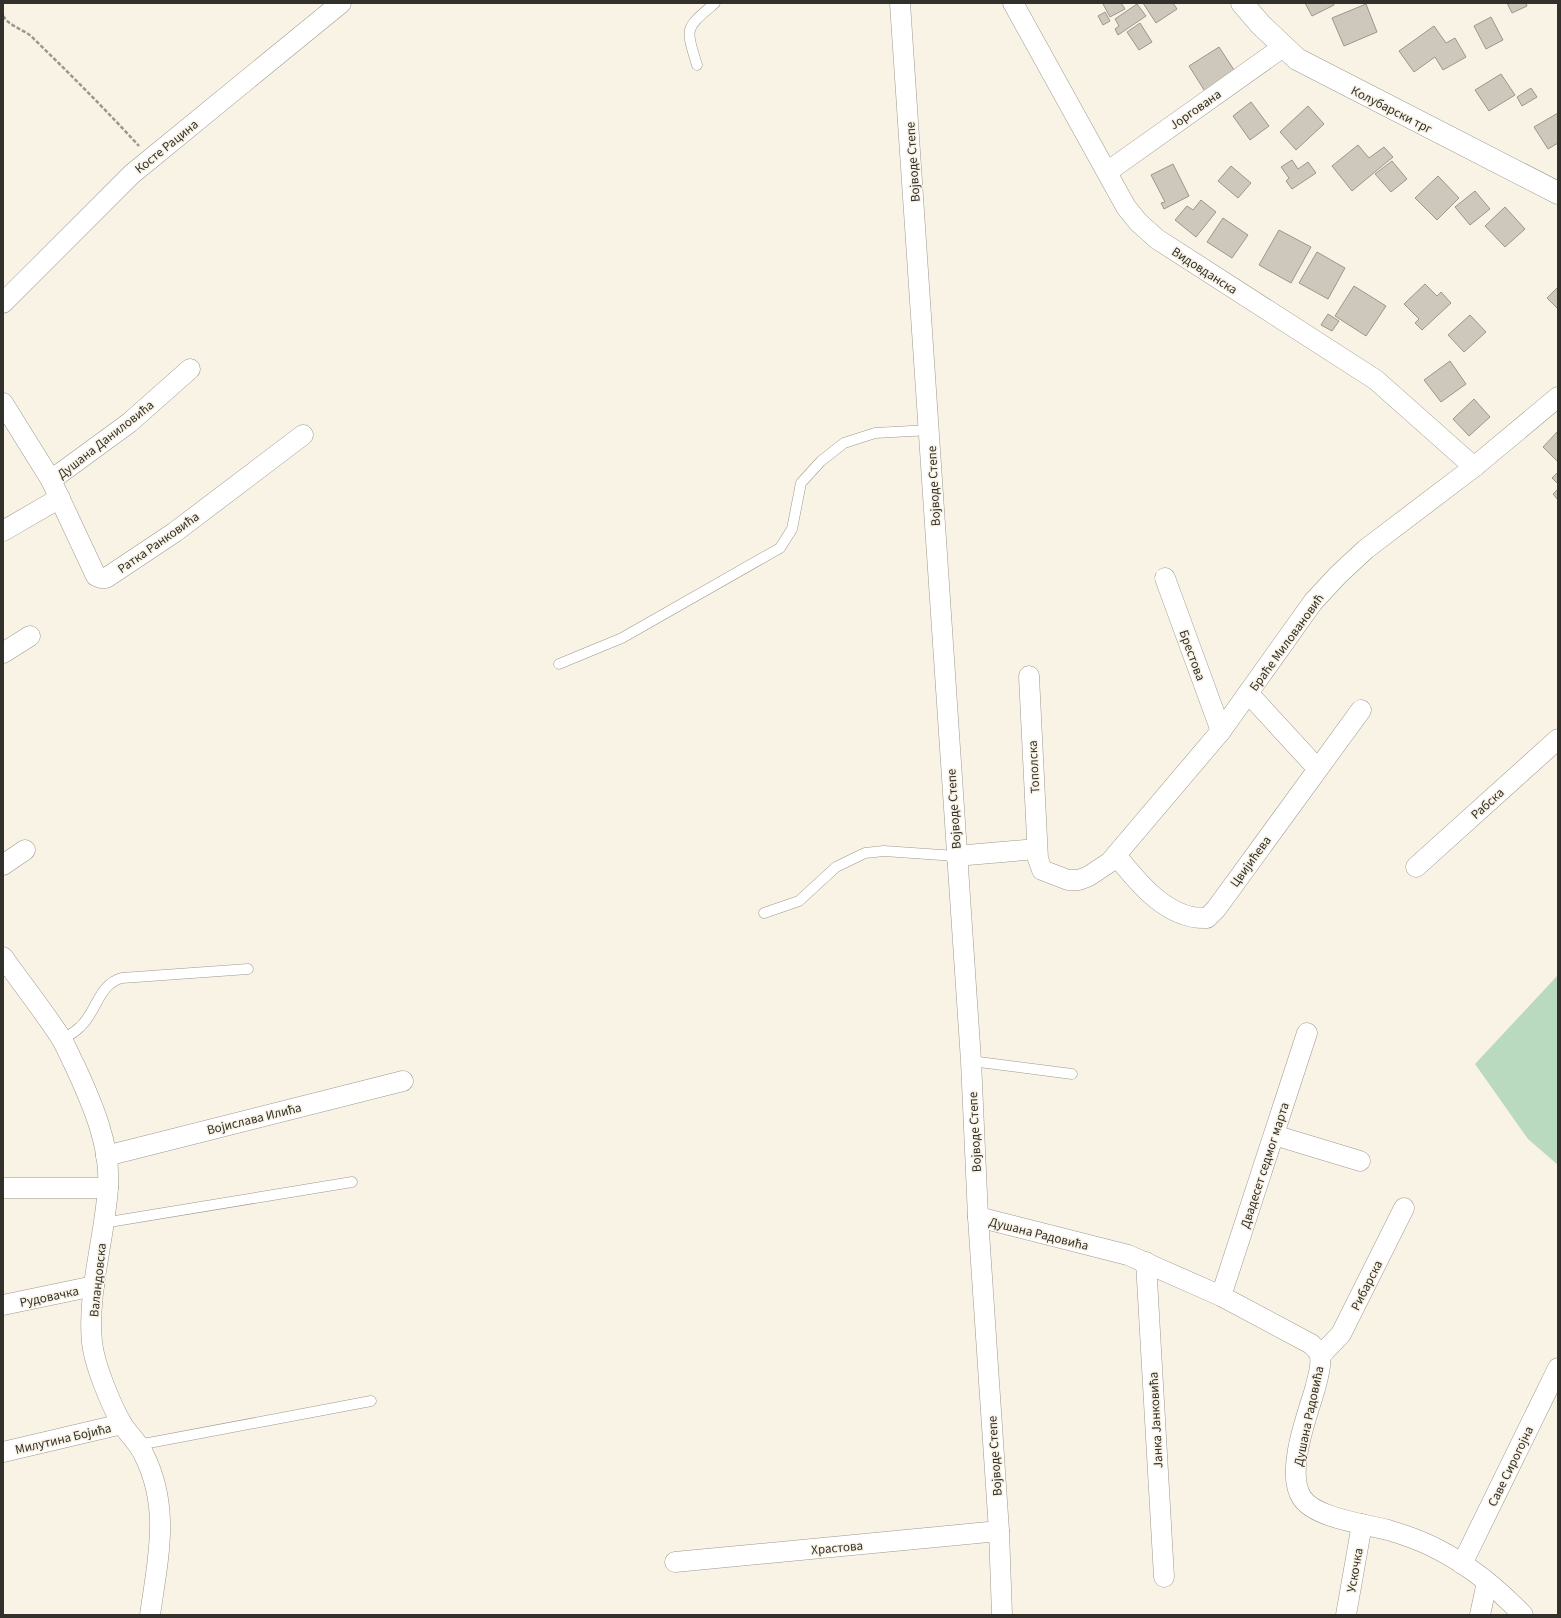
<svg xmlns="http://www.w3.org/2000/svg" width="1561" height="1618" font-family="'Source Sans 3',sans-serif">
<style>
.green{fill:#b9dabe}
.building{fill:#cec8bc;stroke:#9c968b}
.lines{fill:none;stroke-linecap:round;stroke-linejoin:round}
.lane-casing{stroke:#9e988d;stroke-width:11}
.street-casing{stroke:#9e988d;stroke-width:21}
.secondary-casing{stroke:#9e988d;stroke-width:23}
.path{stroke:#9b978e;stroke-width:2.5;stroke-dasharray:4 2;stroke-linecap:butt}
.lane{stroke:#fff;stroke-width:10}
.street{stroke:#fff;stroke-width:20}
.secondary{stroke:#fff;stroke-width:22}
.labels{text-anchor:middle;stroke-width:3;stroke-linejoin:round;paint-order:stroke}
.street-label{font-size:13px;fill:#32302b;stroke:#f9f3e6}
</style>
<rect width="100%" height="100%" fill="#f9f3e6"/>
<polygon class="green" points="1558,975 1558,1165 1528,1139 1475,1064"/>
<g class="building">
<polygon points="1104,3 1121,3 1125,9 1110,17 1103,4"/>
<polygon points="1143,3 1173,3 1177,9 1156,23"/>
<polygon points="1305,3 1333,3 1334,5 1312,16"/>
<polygon points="1507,3 1526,3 1527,6 1512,13"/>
<polygon points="1137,4 1146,16 1118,35 1115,29 1119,26 1115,19"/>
<polygon points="1366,4 1377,32 1344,46 1332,18"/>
<polygon points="1105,12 1110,21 1103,25 1098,16"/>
<polygon points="1491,17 1503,40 1486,49 1474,26"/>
<polygon points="1140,23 1152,42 1139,50 1127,32"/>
<polygon points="1434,26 1446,43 1455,38 1466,57 1443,70 1435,57 1414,72 1399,51"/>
<polygon points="1219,47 1236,73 1206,93 1189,66"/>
<polygon points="1501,74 1515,95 1489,111 1475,90"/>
<polygon points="1531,88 1537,97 1522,106 1517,97"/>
<polygon points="1251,102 1269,126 1250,140 1233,116"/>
<polygon points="1308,106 1324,124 1296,150 1280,132"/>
<polygon points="1558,113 1558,143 1548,149 1534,127"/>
<polygon points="1358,145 1369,158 1384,147 1393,157 1352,191 1332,166"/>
<polygon points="1292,160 1298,169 1308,162 1316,173 1292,189 1286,181 1289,178 1281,167"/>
<polygon points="1392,161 1407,179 1391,192 1375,174"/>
<polygon points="1173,164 1189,196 1164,209 1161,203 1165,202 1151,175"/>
<polygon points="1231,166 1251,183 1238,198 1218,181"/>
<polygon points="1438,176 1459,198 1437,220 1415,198"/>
<polygon points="1475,191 1490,209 1470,225 1455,207"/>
<polygon points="1201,200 1216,212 1196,237 1175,220 1187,206 1193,210"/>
<polygon points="1505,207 1525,229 1505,247 1485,226"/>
<polygon points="1223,218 1248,235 1232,258 1207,242"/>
<polygon points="1279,230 1311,247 1291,283 1259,265"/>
<polygon points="1317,252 1345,268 1328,299 1299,283"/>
<polygon points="1425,284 1437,296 1441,292 1451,303 1422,330 1415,323 1419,319 1404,304"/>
<polygon points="1354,286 1386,306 1366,336 1335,316"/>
<polygon points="1557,288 1558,289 1558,309 1547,298"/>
<polygon points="1328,314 1339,321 1332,331 1321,325"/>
<polygon points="1470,315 1486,332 1464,352 1448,335"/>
<polygon points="1450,361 1466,384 1441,402 1424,380"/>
<polygon points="1474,399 1490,417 1469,436 1453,419"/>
<polygon points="1558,431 1558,462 1543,447"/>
<polygon points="1558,472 1558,484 1552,478"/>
<polygon points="1558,489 1558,500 1553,494"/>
</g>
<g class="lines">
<defs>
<g id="lane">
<path d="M697,65c-12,-39 -12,-36 18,-62"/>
<polyline points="559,664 622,638 780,548 792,529 801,483 821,461 844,443 875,433 930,430"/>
<polyline points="764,913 799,901 836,867 865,853 884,851 956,856"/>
<path d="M62,1039c6,-3 13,-7 18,-12 17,-15 18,-43 42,-49l126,-9"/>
<polyline points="971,1061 1072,1074"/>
<polyline points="103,1223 352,1182"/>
<polyline points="138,1445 371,1401"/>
</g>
<g id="street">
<polyline points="900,3 971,1061 978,1217 999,1531 1002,1615"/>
<polyline points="1013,3 1126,207 1138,222 1157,239 1376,380 1474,467"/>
<polyline points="1107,172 1283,47"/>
<polyline points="3,303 132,174 341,3"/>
<polyline points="3,403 51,480 129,423 190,369"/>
<polyline points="51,480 96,576 101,578 106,578 175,532 303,435"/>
<polyline points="3,531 60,498"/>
<polyline points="1165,578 1221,731"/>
<polyline points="3,653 30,636"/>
<polyline points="1029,676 1038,859 1042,870 1068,880 1079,880 1089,876 1110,862 1221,731 1313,602 1338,575 1366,549 1474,467 1558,397"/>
<polyline points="1248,693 1317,768"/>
<path d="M1116,855c22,28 52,65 91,63l9,-9 145,-199"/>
<polyline points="956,856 1037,849"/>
<polyline points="3,865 25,850"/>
<polyline points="1416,867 1558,739"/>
<path d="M3,957c19,27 40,53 58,81 5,8 9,19 14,28 17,37 36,80 33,121 -3,50 -21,105 -16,155 2,22 19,63 30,82 6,10 16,18 21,29 28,54 15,105 7,162"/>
<polyline points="1274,1135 1360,1161"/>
<polyline points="106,1156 403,1081"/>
<polyline points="3,1188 108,1188"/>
<path d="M978,1217l150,38 93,41 90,48c4,4 8,7 9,12 2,10 -3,24 -5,33 -8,27 -30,84 -13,109 13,20 63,26 86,32 17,5 36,12 51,20 31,16 60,40 84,65"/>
<polyline points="1146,1262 1164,1577"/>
<polyline points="1221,1296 1307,1033"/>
<polyline points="3,1305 94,1286"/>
<polyline points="1320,1356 1341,1334 1404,1208"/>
<polyline points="3,1452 122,1424"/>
<polyline points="675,1562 999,1531"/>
<polyline points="1462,1564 1558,1368"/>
<polyline points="1346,1615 1362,1524"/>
<polyline points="1480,1615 1487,1582"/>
</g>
<polyline id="secondary" points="1242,3 1261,25 1297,59 1558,193"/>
</defs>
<use href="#lane" class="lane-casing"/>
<use href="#street" class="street-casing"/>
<use href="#secondary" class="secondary-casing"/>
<path class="path" d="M3,16c8,12 22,13 31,23 36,35 71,70 105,107"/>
<use href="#lane" class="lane"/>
<use href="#street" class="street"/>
<use href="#secondary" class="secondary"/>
</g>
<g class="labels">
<g class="street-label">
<text transform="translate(1195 109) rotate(-35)" y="5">Јоргована</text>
<text transform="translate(1392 109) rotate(27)" y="5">Колубарски трг</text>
<text transform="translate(166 146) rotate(-39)" y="5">Косте Рацина</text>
<text transform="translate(912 162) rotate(-94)" y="5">Војводе Степе</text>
<text transform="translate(1205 270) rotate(33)" y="5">Видовданска</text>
<text transform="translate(105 439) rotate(-38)" y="5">Душана Даниловића</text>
<text transform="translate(933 486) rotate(-93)" y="5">Војводе Степе</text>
<text transform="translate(158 542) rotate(-35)" y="5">Ратка Ранковића</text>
<text transform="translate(1286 642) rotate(-54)" y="5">Браће Миловановић</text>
<text transform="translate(1193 655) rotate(70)" y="5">Брестова</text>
<text transform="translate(1033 767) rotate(-93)" y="5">Тополска</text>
<text transform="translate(1487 803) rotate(-42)" y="5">Рабска</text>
<text transform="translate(953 809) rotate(-94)" y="5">Војводе Степе</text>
<text transform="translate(1250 861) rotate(-54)" y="5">Цвијићева</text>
<text transform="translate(254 1118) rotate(-14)" y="5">Војислава Илића</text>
<text transform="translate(974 1132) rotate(-93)" y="5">Војводе Степе</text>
<text transform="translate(1264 1165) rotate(-72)" y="5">Двадесет седмог марта</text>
<text transform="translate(1039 1233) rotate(14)" y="5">Душана Радовића</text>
<text transform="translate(97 1280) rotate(-84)" y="5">Валандовска</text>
<text transform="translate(1366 1285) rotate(-63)" y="5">Рибарска</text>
<text transform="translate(49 1296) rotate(-12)" y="5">Рудовачка</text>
<text transform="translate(1308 1416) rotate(-78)" y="5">Душана Радовића</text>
<text transform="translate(1155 1420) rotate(-93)" y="5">Јанка Јанковића</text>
<text transform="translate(63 1438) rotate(-13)" y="5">Милутина Бојића</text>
<text transform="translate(994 1456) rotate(-94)" y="5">Војводе Степе</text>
<text transform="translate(1510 1466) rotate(-64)" y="5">Саве Сирогојна</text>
<text transform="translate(837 1547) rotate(-5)" y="5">Храстова</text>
<text transform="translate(1354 1570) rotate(-80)" y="5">Ускочка</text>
</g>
</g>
<rect width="1561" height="1618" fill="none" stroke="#32302b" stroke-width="8"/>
</svg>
